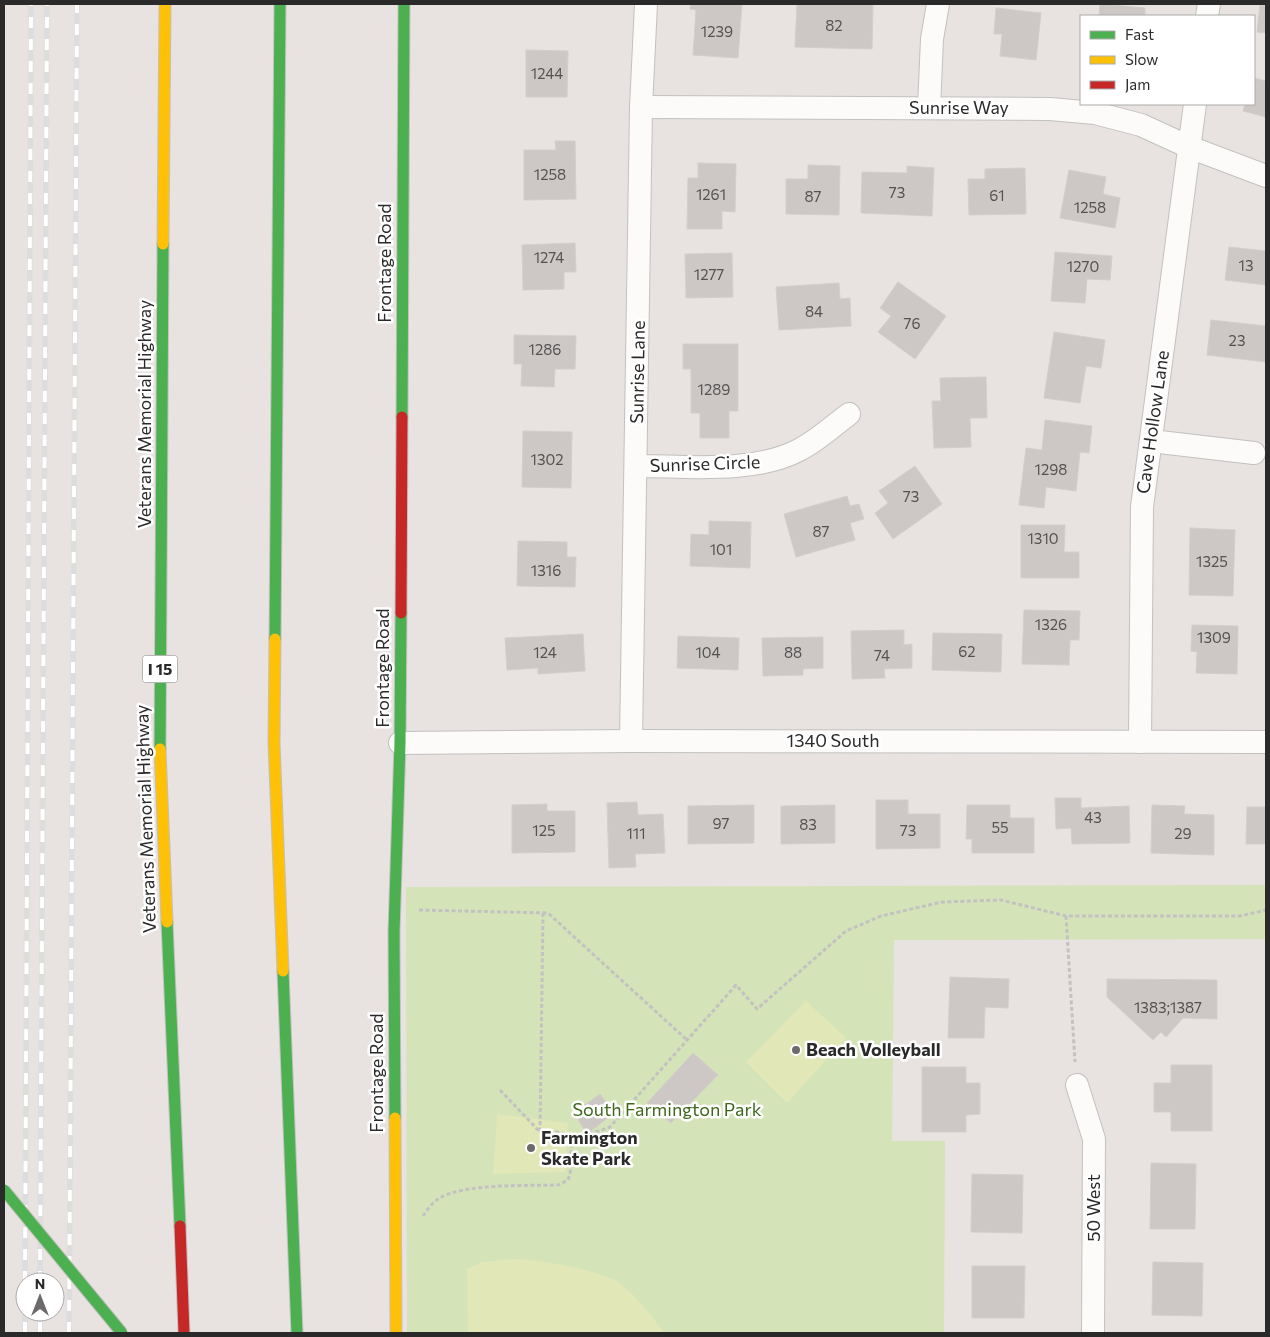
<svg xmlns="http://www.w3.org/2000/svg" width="1270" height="1337" font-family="Commissioner,sans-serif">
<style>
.green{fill:#d4e3b8}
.pitch{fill:#e1e7b6}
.building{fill:#cdc8c6;stroke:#d3cecc}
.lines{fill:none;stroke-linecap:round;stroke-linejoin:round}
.street-casing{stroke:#c2c1c1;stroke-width:24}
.fast-casing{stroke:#c2c1c1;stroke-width:13}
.slow-casing{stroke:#c2c1c1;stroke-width:13}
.jam-casing{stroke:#c2c1c1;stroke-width:13}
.path{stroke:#c3c2c2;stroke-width:3;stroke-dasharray:4 2.5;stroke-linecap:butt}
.street{stroke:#fcfbfa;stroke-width:22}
.fast{stroke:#4caf50;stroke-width:11}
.slow{stroke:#ffc107;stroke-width:11}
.jam{stroke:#c62828;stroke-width:11}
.rail-casing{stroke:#ddddde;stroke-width:5.5}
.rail{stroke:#fff;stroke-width:4;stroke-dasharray:11;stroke-linecap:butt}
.fast-bridge-casing{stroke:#c0bebd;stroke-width:13;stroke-linecap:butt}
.fast-bridge{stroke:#4caf50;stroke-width:11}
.poi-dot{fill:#6c6a6a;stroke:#fff;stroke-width:2}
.labels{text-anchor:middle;stroke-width:5;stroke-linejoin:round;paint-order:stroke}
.number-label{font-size:15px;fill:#545353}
.shield{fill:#fff;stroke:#6a6a6a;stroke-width:1}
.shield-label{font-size:16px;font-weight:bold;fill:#2a2a2a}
.street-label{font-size:18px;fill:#2a2a2a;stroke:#fff}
.poi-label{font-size:18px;font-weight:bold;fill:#2a2a2a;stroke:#fff;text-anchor:start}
.park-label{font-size:18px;fill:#3d6719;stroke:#fff}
</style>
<rect width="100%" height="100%" fill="#e8e2e0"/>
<polygon class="green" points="1266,885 1266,939 894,940 892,1141 945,1141 944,1333 407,1333 406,887"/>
<g class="pitch">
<polygon points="806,1001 846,1038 787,1103 746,1062"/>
<polygon points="497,1114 568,1123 565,1172 493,1174"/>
<path d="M513,1259c24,0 89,11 108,25 16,13 31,32 43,49h-196l-1,-64 15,-7z"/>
</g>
<g class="building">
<polygon points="691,4 742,4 738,58 693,55 696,10 690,9"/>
<polygon points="797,4 873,4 872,49 795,47"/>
<polygon points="1100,4 1145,8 1145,16 1099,16"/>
<polygon points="1260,5 1266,6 1266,33 1257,32"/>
<polygon points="996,8 1041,13 1036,60 1000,56 1002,34 994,34"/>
<polygon points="526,50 568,51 567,97 526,97"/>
<polygon points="1254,78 1266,81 1266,117 1243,111 1245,104 1254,104"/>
<polygon points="555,141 575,141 576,199 524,200 524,150 556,150"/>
<polygon points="698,163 736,164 735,212 722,211 722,229 687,229 688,178 698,178"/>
<polygon points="808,165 840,166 839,215 786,214 786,179 808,179"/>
<polygon points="907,166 934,168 932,216 861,213 862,172 907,173"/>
<polygon points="1025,168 1026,214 969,215 968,179 985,179 985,169"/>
<polygon points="1069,170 1106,177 1103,194 1120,198 1115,228 1060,218"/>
<polygon points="575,243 576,272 564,272 564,289 523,290 522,245"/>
<polygon points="1229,247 1266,251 1266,285 1225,280"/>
<polygon points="1055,252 1112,256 1110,280 1087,279 1085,303 1051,301"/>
<polygon points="732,253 733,297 686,298 685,254"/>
<polygon points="898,282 946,316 915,359 878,332 891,316 880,308"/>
<polygon points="839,283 840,299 850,298 851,326 779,330 776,287"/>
<polygon points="1211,320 1266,326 1266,362 1207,355"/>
<polygon points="1054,332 1105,340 1101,368 1086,366 1080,403 1044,398"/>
<polygon points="514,335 576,336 575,369 555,369 554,387 521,386 522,364 514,364"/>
<polygon points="683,344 738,344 738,411 729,411 729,438 700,438 700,413 691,413 691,369 683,369"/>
<polygon points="986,377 987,418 970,418 971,447 934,448 932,401 941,401 940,378"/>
<polygon points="1045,420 1092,426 1089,453 1080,452 1076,491 1046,487 1044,508 1019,505 1026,448 1042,450"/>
<polygon points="523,431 572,432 571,488 522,487"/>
<polygon points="915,466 942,504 893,539 875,513 888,503 879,491"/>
<polygon points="847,496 850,506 859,504 864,519 850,523 855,540 796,557 784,514"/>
<polygon points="709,521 751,522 750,568 690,566 691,534 709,535"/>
<polygon points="1021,525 1065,525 1064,552 1079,552 1079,578 1021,578"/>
<polygon points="1190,528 1235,530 1233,596 1189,595"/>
<polygon points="518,541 567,542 567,557 576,557 575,587 517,586"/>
<polygon points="1024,610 1080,611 1079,640 1070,640 1069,665 1022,664"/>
<polygon points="1192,625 1238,626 1237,674 1196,673 1197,652 1191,651"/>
<polygon points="904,630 904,645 912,644 912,668 884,669 885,678 852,679 851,631"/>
<polygon points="933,633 1002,634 1001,672 932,670"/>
<polygon points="583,634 585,671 538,674 538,668 507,670 505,638"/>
<polygon points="678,636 739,638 738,670 677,668"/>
<polygon points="823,637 823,668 803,669 803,675 763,676 762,638"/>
<polygon points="1055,798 1081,798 1081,808 1129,806 1130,843 1072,844 1071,828 1056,829"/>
<polygon points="876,800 908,800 908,814 940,814 940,848 876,849"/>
<polygon points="637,802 638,815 663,814 665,853 635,854 636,867 609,868 607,803"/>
<polygon points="547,804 547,811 575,811 575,852 512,853 512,805"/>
<polygon points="754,805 754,843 688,844 688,806"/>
<polygon points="835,805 835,843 781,844 781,806"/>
<polygon points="967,805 1010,805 1010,818 1034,818 1034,853 972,853 972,839 966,839"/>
<polygon points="1152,805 1185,806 1184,814 1214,815 1214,855 1151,853"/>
<polygon points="1247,807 1266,807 1266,844 1246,844"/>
<polygon points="950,977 1009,979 1008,1008 985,1007 984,1038 948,1038"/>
<polygon points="1107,979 1217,980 1217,1019 1183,1018 1166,1037 1161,1032 1153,1040 1107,997"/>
<polygon points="693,1053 718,1075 671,1123 647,1103"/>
<polygon points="1171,1065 1212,1065 1212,1131 1171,1131 1171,1112 1154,1112 1154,1083 1171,1083"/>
<polygon points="922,1067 966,1067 966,1083 980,1083 980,1114 966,1115 966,1132 922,1132"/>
<polygon points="600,1094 614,1113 587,1134 574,1113"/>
<polygon points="1151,1163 1196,1164 1195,1229 1150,1229"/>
<polygon points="972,1174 1023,1175 1022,1233 971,1232"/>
<polygon points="1153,1262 1203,1263 1202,1316 1152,1315"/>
<polygon points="972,1266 1025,1266 1024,1318 972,1318"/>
</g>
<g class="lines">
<defs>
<g id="street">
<polyline points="1207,16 1209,4"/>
<polyline points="641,107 1050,109 1095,113 1141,125 1189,147 1266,176"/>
<polyline points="929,108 932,39 938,4"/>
<polyline points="1151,441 1254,453"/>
<path d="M636,466c51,0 117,8 163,-16 18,-9 34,-24 50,-36"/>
<polyline points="631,741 641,107 646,4"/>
<polyline points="1140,742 1142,507 1195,104"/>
<polyline points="400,743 631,741 1266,742"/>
<polyline points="1077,1085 1094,1139 1093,1333"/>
</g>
<g id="fast">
<polyline points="402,417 404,4"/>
<polyline points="275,639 280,4"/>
<polyline points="160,749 163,244"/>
<polyline points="167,922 180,1226"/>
<polyline points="283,971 297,1333"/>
<polyline points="395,1118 394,932 400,743 401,613"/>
</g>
<g id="slow">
<polyline points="163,244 165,4"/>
<polyline points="275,639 274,742 283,971"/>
<polyline points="160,749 167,922"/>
<polyline points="395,1118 396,1333"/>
</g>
<g id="jam">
<polyline points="401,613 402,417"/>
<polyline points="180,1226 184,1333"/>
</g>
</defs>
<use href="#street" class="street-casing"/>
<use href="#fast" class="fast-casing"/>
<use href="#slow" class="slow-casing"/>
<use href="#jam" class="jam-casing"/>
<g class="path">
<polyline points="419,910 548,913 687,1040"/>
<polyline points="543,913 540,1132 561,1132 572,1140"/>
<polyline points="1066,916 1075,1062"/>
<polyline points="500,1090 539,1131"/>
<path d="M423,1216c4,-6 9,-13 15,-17 24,-16 90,-13 120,-14l10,-5c5,-12 2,-27 4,-40l38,-13 126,-142 21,24 89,-78 35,-15 61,-14 59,-2 65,16h174l26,-6"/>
</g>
<use href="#street" class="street"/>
<use href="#fast" class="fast"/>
<use href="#slow" class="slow"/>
<use href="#jam" class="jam"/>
<defs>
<g id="rail">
<polyline points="25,1282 31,4"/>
<polyline points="40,1282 47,4"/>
<polyline points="25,1333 25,1312"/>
<polyline points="40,1333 40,1312"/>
<polyline points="69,1333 77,4"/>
</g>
</defs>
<use href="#rail" class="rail-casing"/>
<use href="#rail" class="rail"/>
<defs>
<polyline id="fast-bridge" points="4,1190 122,1333"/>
</defs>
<use href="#fast-bridge" class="fast-bridge-casing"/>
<use href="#fast-bridge" class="fast-bridge"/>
</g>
<g class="poi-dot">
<circle cx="796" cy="1050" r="5"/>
<circle cx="531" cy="1148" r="5"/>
</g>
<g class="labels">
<g class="number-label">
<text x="834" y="31">82</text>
<text x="717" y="37">1239</text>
<text x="547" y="79">1244</text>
<text x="550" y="180">1258</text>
<text x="897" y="198">73</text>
<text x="711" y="200">1261</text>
<text x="997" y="201">61</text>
<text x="813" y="202">87</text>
<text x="1090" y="213">1258</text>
<text x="549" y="263">1274</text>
<text x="1246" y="271">13</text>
<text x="1083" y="272">1270</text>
<text x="709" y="280">1277</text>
<text x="814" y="317">84</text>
<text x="912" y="329">76</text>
<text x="1237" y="346">23</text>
<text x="545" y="355">1286</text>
<text x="714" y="395">1289</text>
<text x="547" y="465">1302</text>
<text x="1051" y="475">1298</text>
<text x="911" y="502">73</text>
<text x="821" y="537">87</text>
<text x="1043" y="544">1310</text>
<text x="721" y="555">101</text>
<text x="1212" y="567">1325</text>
<text x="546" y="576">1316</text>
<text x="1051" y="630">1326</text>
<text x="1214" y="643">1309</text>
<text x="967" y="657">62</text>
<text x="545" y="658">124</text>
<text x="708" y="658">104</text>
<text x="793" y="658">88</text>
<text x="882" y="661">74</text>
<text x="1093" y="823">43</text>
<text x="721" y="829">97</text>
<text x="808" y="830">83</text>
<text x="1000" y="833">55</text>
<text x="544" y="836">125</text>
<text x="908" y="836">73</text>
<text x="636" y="839">111</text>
<text x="1183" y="839">29</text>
<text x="1168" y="1013">1383;1387</text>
</g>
<rect class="shield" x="142.5" y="655.5" width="35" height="27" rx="4"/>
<g class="shield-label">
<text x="160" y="675">I 15</text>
</g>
<g class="street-label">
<text x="959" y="114">Sunrise Way</text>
<text transform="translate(385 263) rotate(-90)" y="6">Frontage Road</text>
<text transform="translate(638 372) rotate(-89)" y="6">Sunrise Lane</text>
<text transform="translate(145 414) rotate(-90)" y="6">Veterans Memorial Highway</text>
<text transform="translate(1153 422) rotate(-82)" y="6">Cave Hollow Lane</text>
<text transform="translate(705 464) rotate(-2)" y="6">Sunrise Circle</text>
<text transform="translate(383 668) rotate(-90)" y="6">Frontage Road</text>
<text x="833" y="747">1340 South</text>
<text transform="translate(146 819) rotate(-92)" y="6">Veterans Memorial Highway</text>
<text transform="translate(377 1073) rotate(-90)" y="6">Frontage Road</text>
<text transform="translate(1094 1208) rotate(-90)" y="6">50 West</text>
</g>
<g class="poi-label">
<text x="806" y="1056">Beach Volleyball</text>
<text x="541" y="1144">Farmington<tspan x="541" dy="21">Skate Park</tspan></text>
</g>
<g class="park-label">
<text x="667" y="1116">South Farmington Park</text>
</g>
</g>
<rect width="1270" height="1337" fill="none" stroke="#2a2a2a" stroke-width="10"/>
<rect x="1080" y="15" width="175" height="90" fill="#ffffff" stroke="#aaaaaa"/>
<rect x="1090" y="31" width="25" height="8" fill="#4caf50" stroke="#aaaaaa"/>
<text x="1125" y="40" font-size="15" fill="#2a2a2a">Fast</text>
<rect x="1090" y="56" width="25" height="8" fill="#ffc107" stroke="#aaaaaa"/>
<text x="1125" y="65" font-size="15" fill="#2a2a2a">Slow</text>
<rect x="1090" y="81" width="25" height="8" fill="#c62828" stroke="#aaaaaa"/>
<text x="1125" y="90" font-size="15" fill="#2a2a2a">Jam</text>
<g transform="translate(40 1297)"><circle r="24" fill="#ffffff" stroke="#aaaaaa"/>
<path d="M0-4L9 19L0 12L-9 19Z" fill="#6c6a6a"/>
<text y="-8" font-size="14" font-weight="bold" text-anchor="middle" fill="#2a2a2a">N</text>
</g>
</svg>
